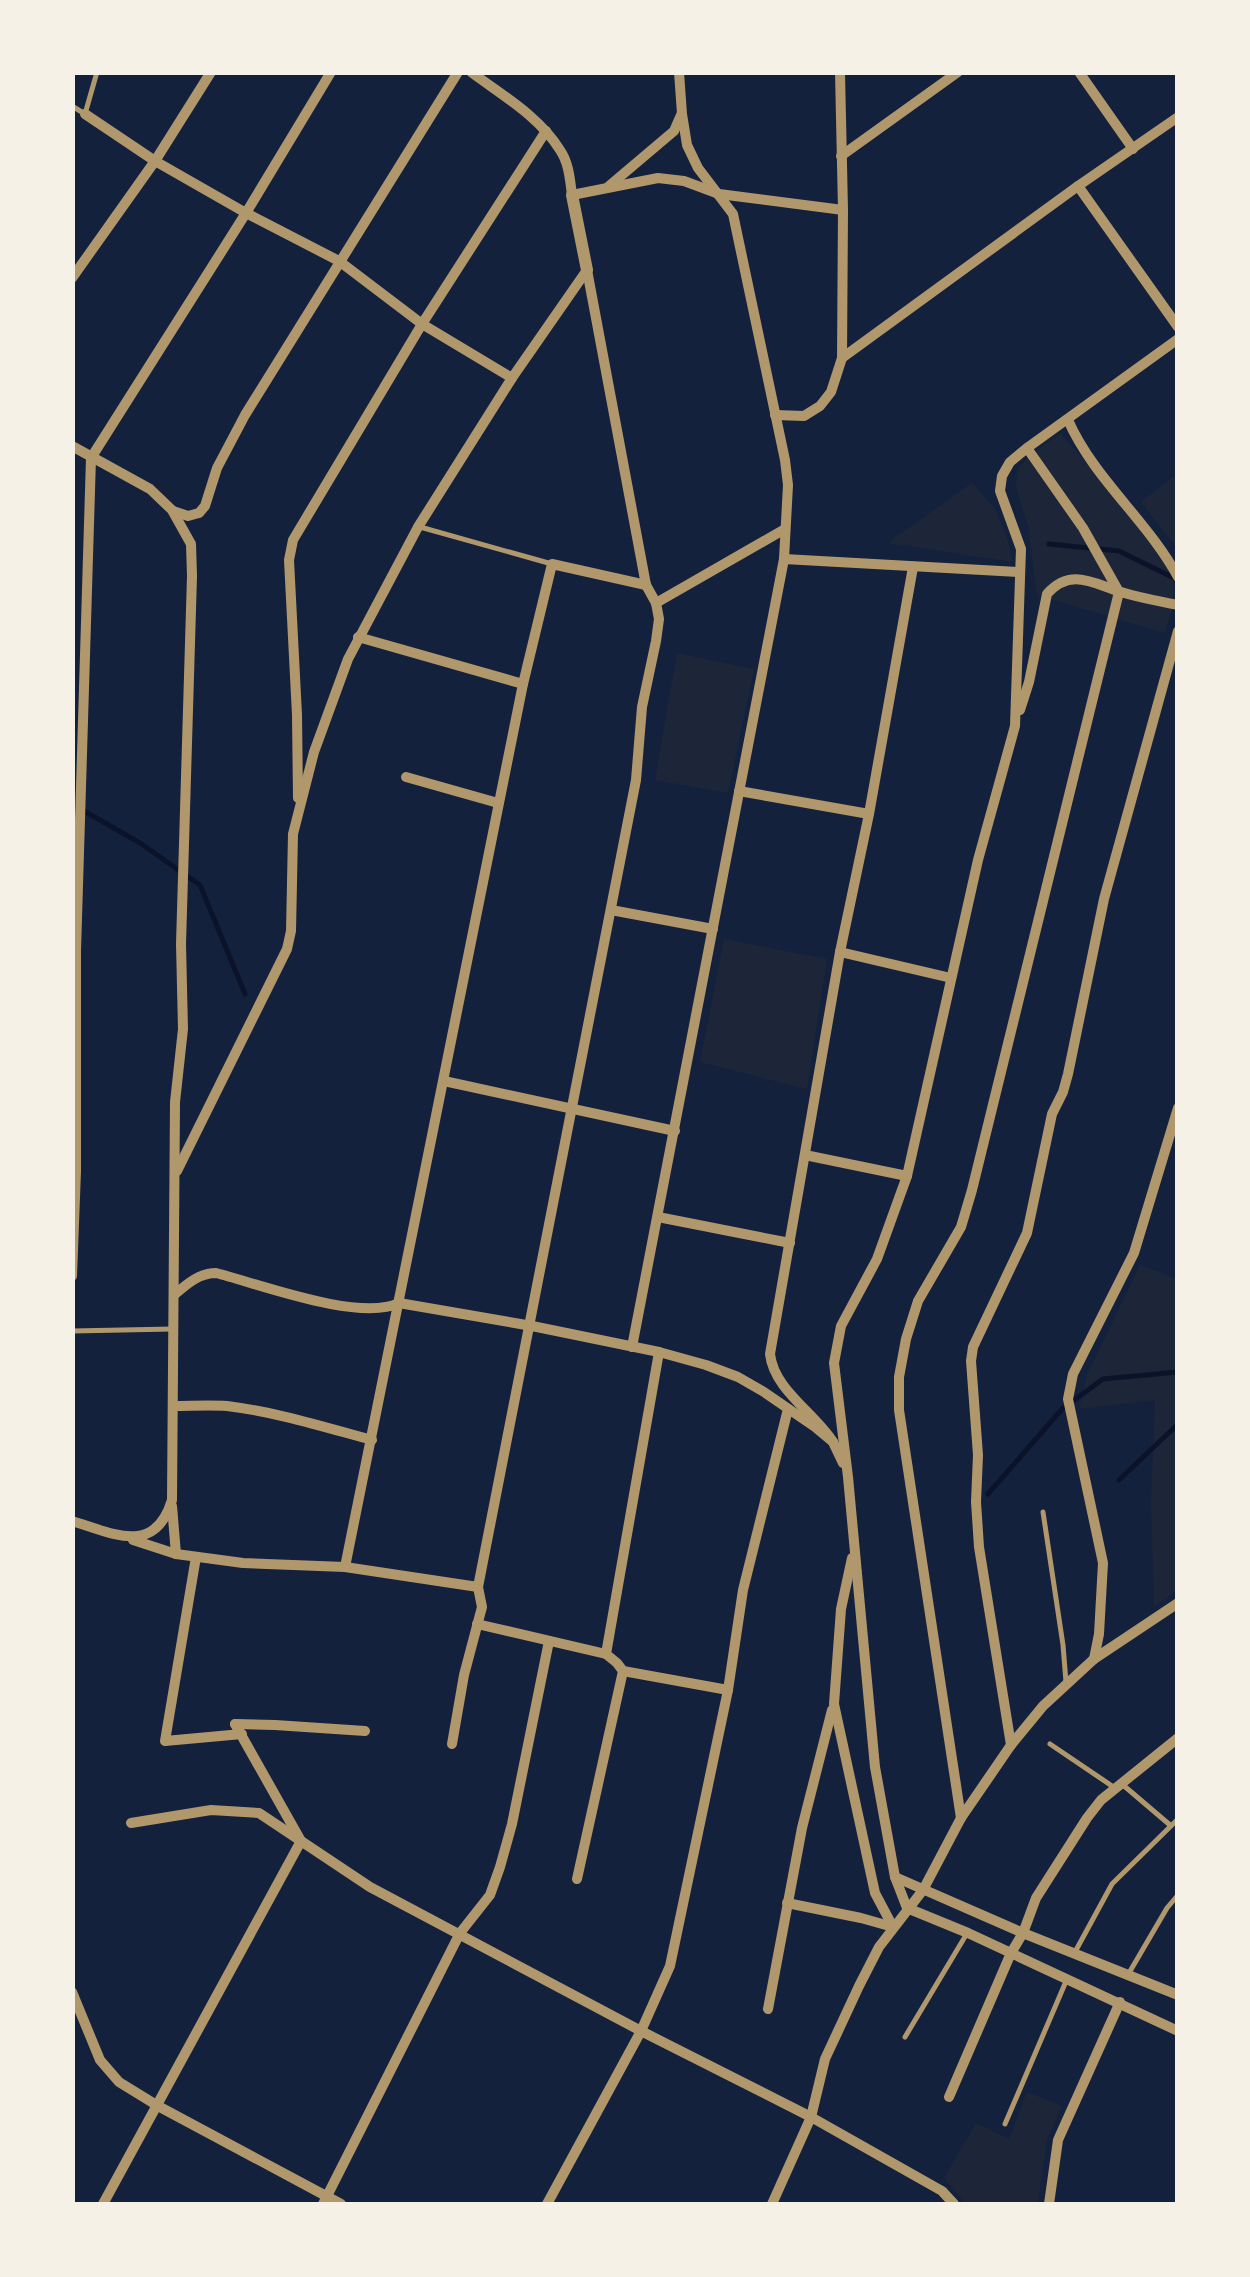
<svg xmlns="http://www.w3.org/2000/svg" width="1250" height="2277" font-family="Manrope,sans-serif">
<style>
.green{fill:#1d2539}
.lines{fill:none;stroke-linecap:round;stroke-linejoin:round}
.stream{stroke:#0b132b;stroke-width:5}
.service{stroke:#b1986c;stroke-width:5}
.minor{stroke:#b1986c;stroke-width:10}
.tertiary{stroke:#b1986c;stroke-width:12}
</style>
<rect width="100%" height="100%" fill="#14213d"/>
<g class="green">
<path d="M1061,434c29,34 107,112 113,153 3,13 -6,32 -9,46l-128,-38 -9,-69 -12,-39 2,-20 24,-21z"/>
<polygon points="1177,474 1177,548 1141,502"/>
<polygon points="972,483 995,509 1006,534 1013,562 888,543"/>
<polygon points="677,653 754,669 728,793 655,780"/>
<polygon points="724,939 827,959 807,1089 700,1062"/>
<polygon points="1140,1265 1178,1279 1177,1590 1154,1607 1151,1501 1155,1400 1079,1409 1087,1375"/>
<polygon points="1027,2092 1062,2106 1047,2140 1038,2204 962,2204 961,2198 944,2178 976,2123 1009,2139"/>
</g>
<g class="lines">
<g class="stream">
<polyline points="1049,544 1119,551 1178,580"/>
<polyline points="72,804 140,843 200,885 245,994"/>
<polyline points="1119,1480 1178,1424"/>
<polyline points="988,1494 1062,1409 1103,1379 1178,1372"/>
</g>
<g class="service">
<polyline points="72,106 85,114 97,72"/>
<polyline points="420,527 552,564"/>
<polyline points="72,1331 172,1329"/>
<polyline points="1043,1512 1063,1645 1066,1682"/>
<polyline points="1050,1744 1115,1788"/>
<polyline points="1123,1785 1170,1825"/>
<polyline points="1075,1952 1112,1884 1178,1819"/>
<polyline points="1129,1973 1167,1908 1178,1895"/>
<polyline points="905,2037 966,1935"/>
<polyline points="1005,2124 1067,1979"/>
</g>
<g class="minor">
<path d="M471,72c31,23 69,45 89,78 9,13 10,30 12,45l86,-17 26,3 35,13 124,16"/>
<polyline points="1079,72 1133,149"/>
<polyline points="85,114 155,161 246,213 339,261 422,324 512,378"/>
<polyline points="841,156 958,72"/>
<polyline points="609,186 674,131 681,115"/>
<polyline points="1078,186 1178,327"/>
<polyline points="72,278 155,161 211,72"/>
<polyline points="1178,339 1027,448 1010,462 1002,476 1000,491 1021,549 1015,726 978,860 907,1176 877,1259 841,1326 834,1363 848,1477 875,1767 895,1877 907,1908 968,1933 1178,2031"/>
<polyline points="842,358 1078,186 1178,117"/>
<polyline points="775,415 804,416 820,406 831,392 842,358 843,210 840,72"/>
<path d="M1068,420c26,59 79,100 110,157"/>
<path d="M72,446l78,43 22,21 19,34 1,32 -11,368 2,85 -8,73 -3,398c-17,56 -58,34 -100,21"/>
<polyline points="173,511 188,516 199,513 205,506 217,468 245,415 458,72"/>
<polyline points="784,559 1020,572"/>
<polyline points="656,603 785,529"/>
<polyline points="358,637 523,684"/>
<path d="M1020,710l9,-28 18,-88c24,-27 47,-10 74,-2 19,6 38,9 57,13"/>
<polyline points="406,777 498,803"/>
<polyline points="739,791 869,814"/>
<polyline points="298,798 297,715 289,560 293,540 422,324 546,131"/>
<polyline points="611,910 713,929"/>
<polyline points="840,952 951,978"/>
<polyline points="444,1081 675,1131"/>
<polyline points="805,1155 907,1176"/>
<polyline points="177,1171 287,949 291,931 293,834 314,752 348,659 418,527 512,378 587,270"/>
<polyline points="658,1217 790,1243"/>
<polyline points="72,1276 76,1171 76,951 91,458 246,213 331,72"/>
<path d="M174,1295c13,-11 25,-22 42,-22 43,11 143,49 183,30l133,23 127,26 47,13 32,12 26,15 51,35 18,15 10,21"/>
<polyline points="632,1347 784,559 788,485 785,460 733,214 698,168 687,145 682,114 679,72"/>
<path d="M173,1406c18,0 36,-1 54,0 50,6 97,21 145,34"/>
<path d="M833,1442c-18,-29 -59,-52 -63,-88l70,-402 29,-138 44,-247"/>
<polyline points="172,1506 176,1554"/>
<polyline points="133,1540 176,1554 243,1563 345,1567 478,1587"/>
<polyline points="196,1557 165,1741 242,1734"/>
<polyline points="852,1558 841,1609 834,1704 875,1893 893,1927"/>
<polyline points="345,1567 523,684 552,564 646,585"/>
<polyline points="477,1624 606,1654"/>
<polyline points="1094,1659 1099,1634 1103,1563 1068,1399 1073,1374 1134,1253 1178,1108"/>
<polyline points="623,1671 728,1690"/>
<polyline points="235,1724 275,1725 365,1731"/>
<path d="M452,1744l12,-69 18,-68 -4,-20c55,-268 106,-537 158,-807l6,-73 14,-66 3,-22 -3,-16 -10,-18 -59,-315"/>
<polyline points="1011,1745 979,1547 976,1502 978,1455 971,1361 973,1347 1027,1233 1052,1114 1063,1092 1068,1074 1104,899 1178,631"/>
<polyline points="961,1818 899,1410 899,1377 906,1339 918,1301 961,1227 972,1190 1119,592 1083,528 1027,448"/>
<polyline points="131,1823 211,1810 259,1813 370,1887 641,2031 811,2117 942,2191 954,2204"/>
<polyline points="895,1877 1023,1933 1178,1995"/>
<polyline points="577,1879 623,1671 617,1663 606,1654 659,1352"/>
<polyline points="787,1903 861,1918 893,1927"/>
<polyline points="72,1992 100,2060 119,2082 158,2106 341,2204"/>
<polyline points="768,2009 802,1828 832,1710"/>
<polyline points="949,2097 1011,1953 1023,1933 1036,1898 1087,1818 1101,1800 1178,1738"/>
<polyline points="103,2204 301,1841 235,1724"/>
<polyline points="323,2204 460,1933 490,1895 500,1867 512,1824 549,1641"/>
<polyline points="547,2204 641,2031 670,1966 728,1690 743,1590 788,1409"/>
<polyline points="772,2204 811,2117 825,2059 859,1986 879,1947 923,1890 961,1818 1011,1745 1043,1706 1094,1659 1178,1603"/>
<polyline points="1049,2204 1058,2140 1120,2002"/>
</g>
<polyline class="tertiary" points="572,195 587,270"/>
</g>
<rect width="1250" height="2277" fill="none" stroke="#f6f1e7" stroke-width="150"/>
</svg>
